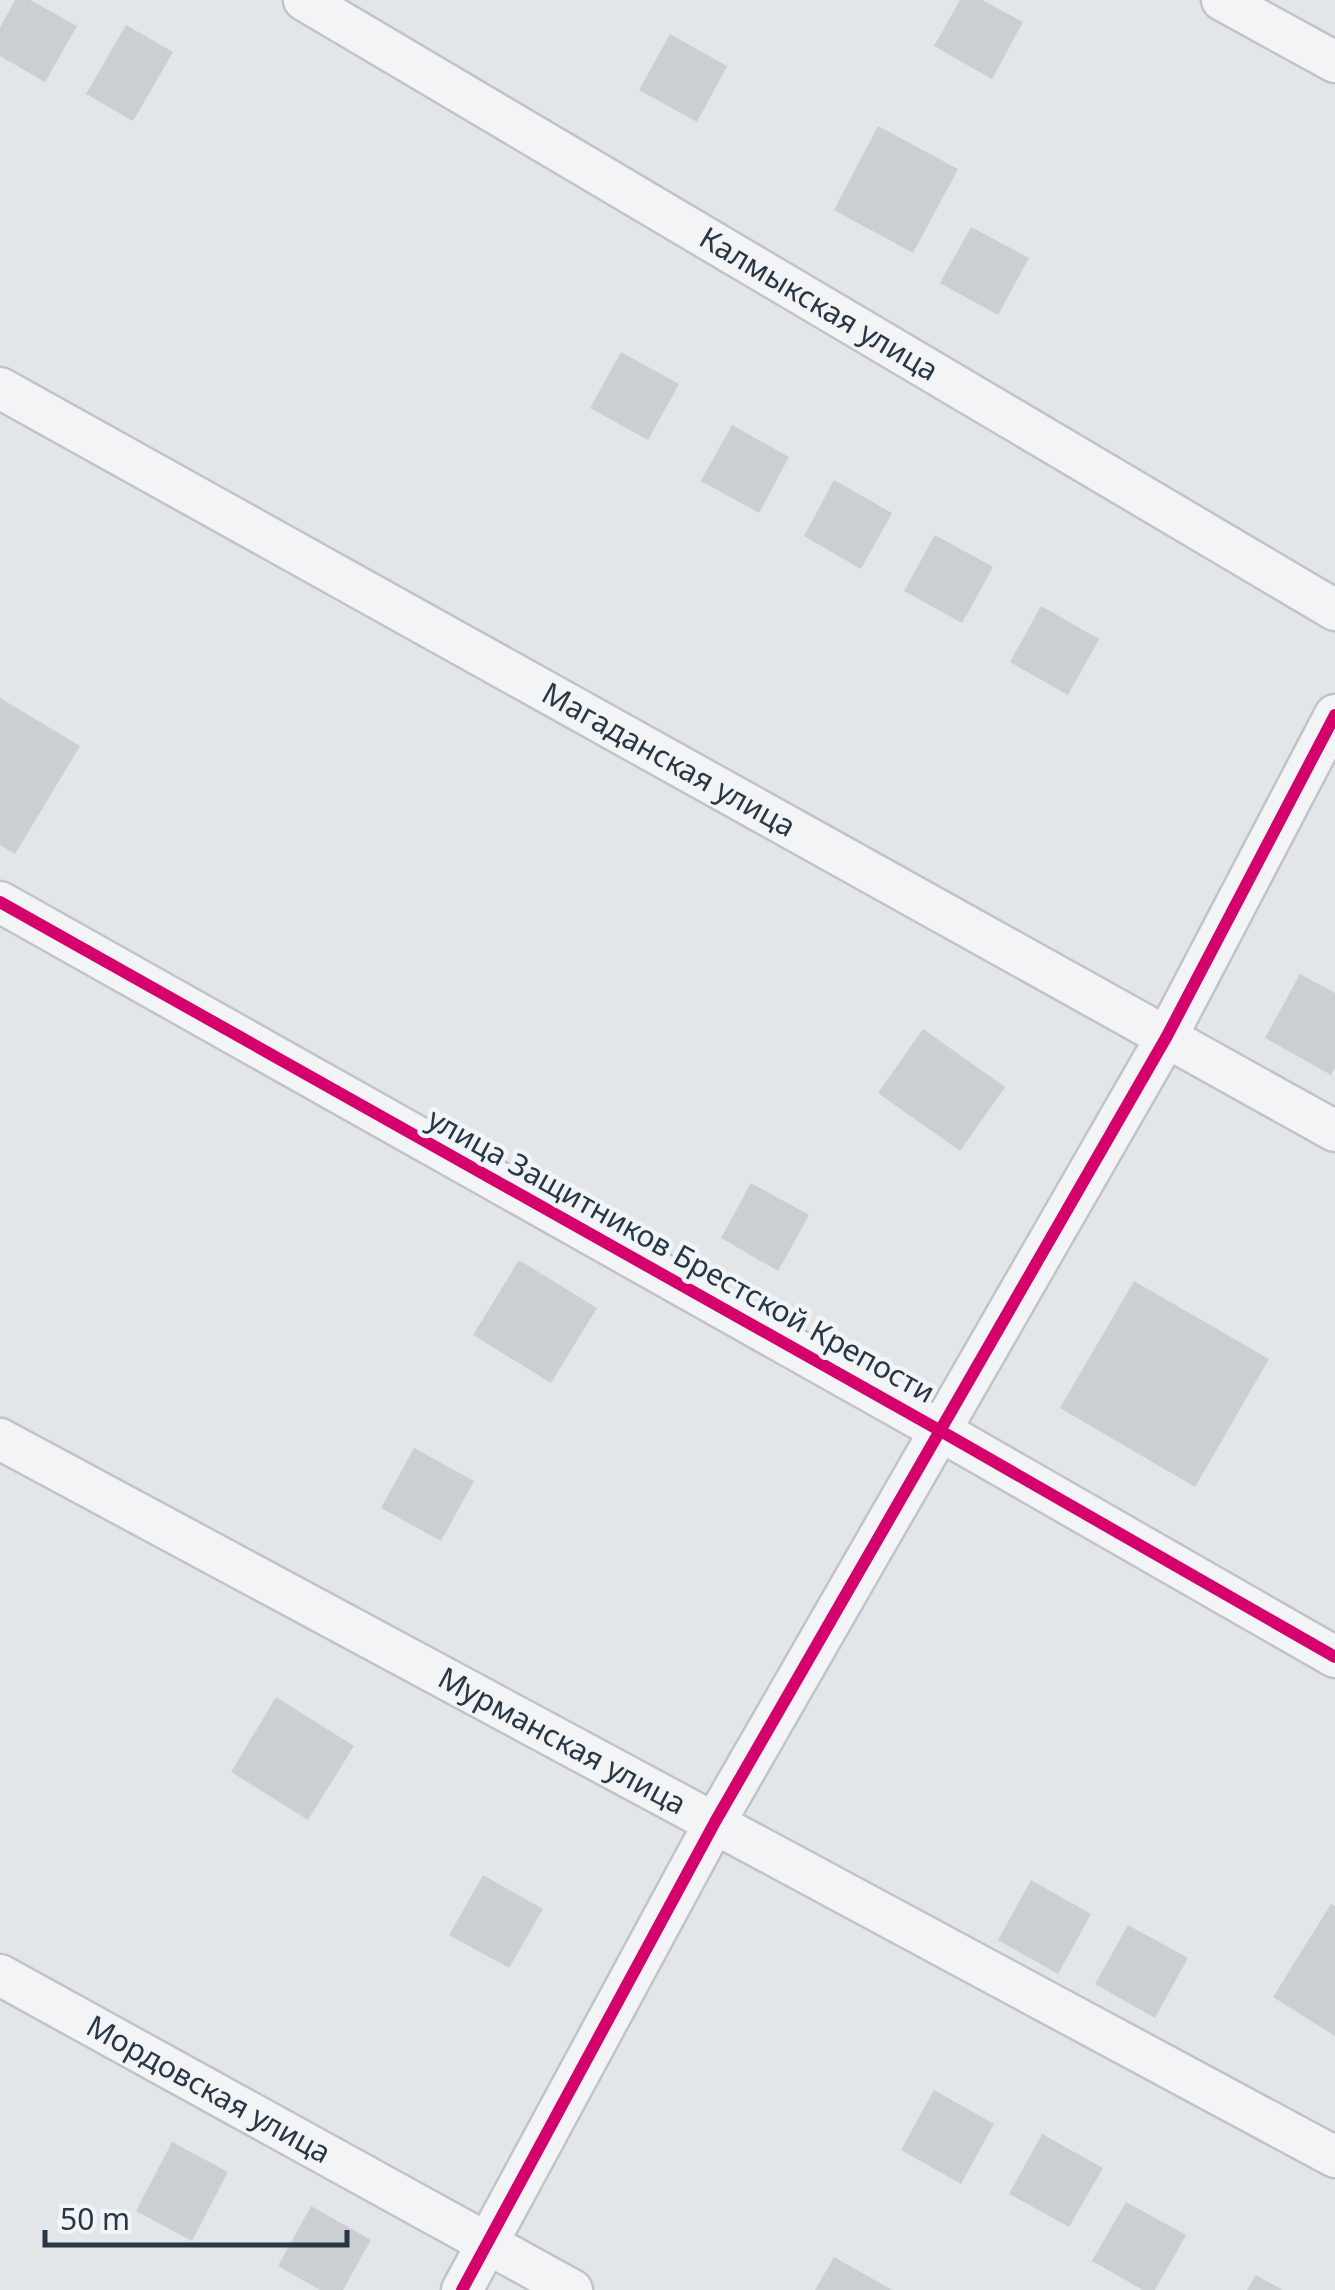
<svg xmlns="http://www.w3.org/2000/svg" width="1335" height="2290" font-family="'Noto Sans',sans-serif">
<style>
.building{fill:#cbcfd2}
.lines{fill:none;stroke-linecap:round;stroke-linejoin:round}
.street-casing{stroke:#c1c4c7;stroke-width:45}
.street{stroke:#f3f4f5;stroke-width:40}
.cycleway-casing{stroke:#f1f5f8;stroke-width:19}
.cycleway{stroke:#d6006c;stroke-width:12}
.labels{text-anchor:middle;stroke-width:9;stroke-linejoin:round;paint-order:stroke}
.street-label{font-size:30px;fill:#273745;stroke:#f1f5f8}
</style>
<rect width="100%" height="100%" fill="#e3e6e9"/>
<g class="building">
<polygon points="15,0 30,0 77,26 45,82 0,56 0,28"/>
<polygon points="960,0 982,0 1023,22 992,79 934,46"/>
<polygon points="126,25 173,52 133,121 86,94"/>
<polygon points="670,34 727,66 697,122 639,90"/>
<polygon points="878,126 958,169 913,253 834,210"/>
<polygon points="971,227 1029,258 998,315 940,283"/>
<polygon points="621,352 679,384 648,440 590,408"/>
<polygon points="732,425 789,457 759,513 701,481"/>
<polygon points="834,480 892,513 861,569 804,536"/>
<polygon points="935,535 993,567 962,623 904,591"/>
<polygon points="1041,606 1099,639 1068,695 1010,662"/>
<polygon points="0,698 80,746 15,854 0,845"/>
<polygon points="1300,974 1335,993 1335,1067 1331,1075 1265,1038"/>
<polygon points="923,1029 1005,1087 960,1151 878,1093"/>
<polygon points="751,1183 809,1215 778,1271 721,1238"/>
<polygon points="519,1260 597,1308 551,1383 473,1335"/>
<polygon points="1134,1281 1269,1359 1195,1487 1060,1408"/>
<polygon points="414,1448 474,1481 441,1541 381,1508"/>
<polygon points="276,1697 354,1746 308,1820 231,1772"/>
<polygon points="483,1875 543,1909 509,1968 449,1935"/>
<polygon points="1031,1880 1091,1914 1058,1974 998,1940"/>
<polygon points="1331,1904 1335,1906 1335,2036 1273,1997"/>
<polygon points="1128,1925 1188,1958 1155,2018 1095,1984"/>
<polygon points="934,2090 994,2124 961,2184 901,2150"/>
<polygon points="1042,2134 1103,2168 1069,2227 1009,2194"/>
<polygon points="172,2142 228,2172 192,2241 136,2211"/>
<polygon points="1126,2202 1186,2235 1155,2290 1143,2290 1092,2261"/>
<polygon points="311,2206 371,2240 343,2290 320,2290 278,2266"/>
<polygon points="834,2257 892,2290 815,2290"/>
<polygon points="1256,2275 1283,2290 1247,2290"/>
</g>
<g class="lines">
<defs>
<g id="street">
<path id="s1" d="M304,0l1031,610"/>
<polyline points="1222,0 1335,62"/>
<path id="s2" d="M0,388l1335,743"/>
<polyline points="0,902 939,1430 1335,1657"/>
<path id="s3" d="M0,1439l1335,718"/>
<path id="s4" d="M0,1975l572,315"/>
<polyline points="462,2290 715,1822 1167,1036 1335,715"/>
</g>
</defs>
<use href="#street" class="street-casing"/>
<use href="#street" class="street"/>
<defs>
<g id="cycleway">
<polyline points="0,902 939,1430 1335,1657"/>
<polyline points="462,2290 715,1822 1167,1036 1335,715"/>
</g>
</defs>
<use href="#cycleway" class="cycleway-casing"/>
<use href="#cycleway" class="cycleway"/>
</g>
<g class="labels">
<g class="street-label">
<text dy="10" stroke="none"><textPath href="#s1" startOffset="598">Калмыкская улица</textPath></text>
<text dy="10" stroke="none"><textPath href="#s2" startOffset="765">Магаданская улица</textPath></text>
<text transform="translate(681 1256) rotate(29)" y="10">улица Защитников Брестской Крепости</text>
<text dy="10" stroke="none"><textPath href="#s3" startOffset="638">Мурманская улица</textPath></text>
<text dy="10" stroke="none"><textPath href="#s4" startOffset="238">Мордовская улица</textPath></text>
</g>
</g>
<path d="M45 2230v15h302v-15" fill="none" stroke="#273745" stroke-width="5"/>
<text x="60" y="2230" font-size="30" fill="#273745" stroke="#f1f5f8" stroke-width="8" paint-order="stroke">50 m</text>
</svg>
